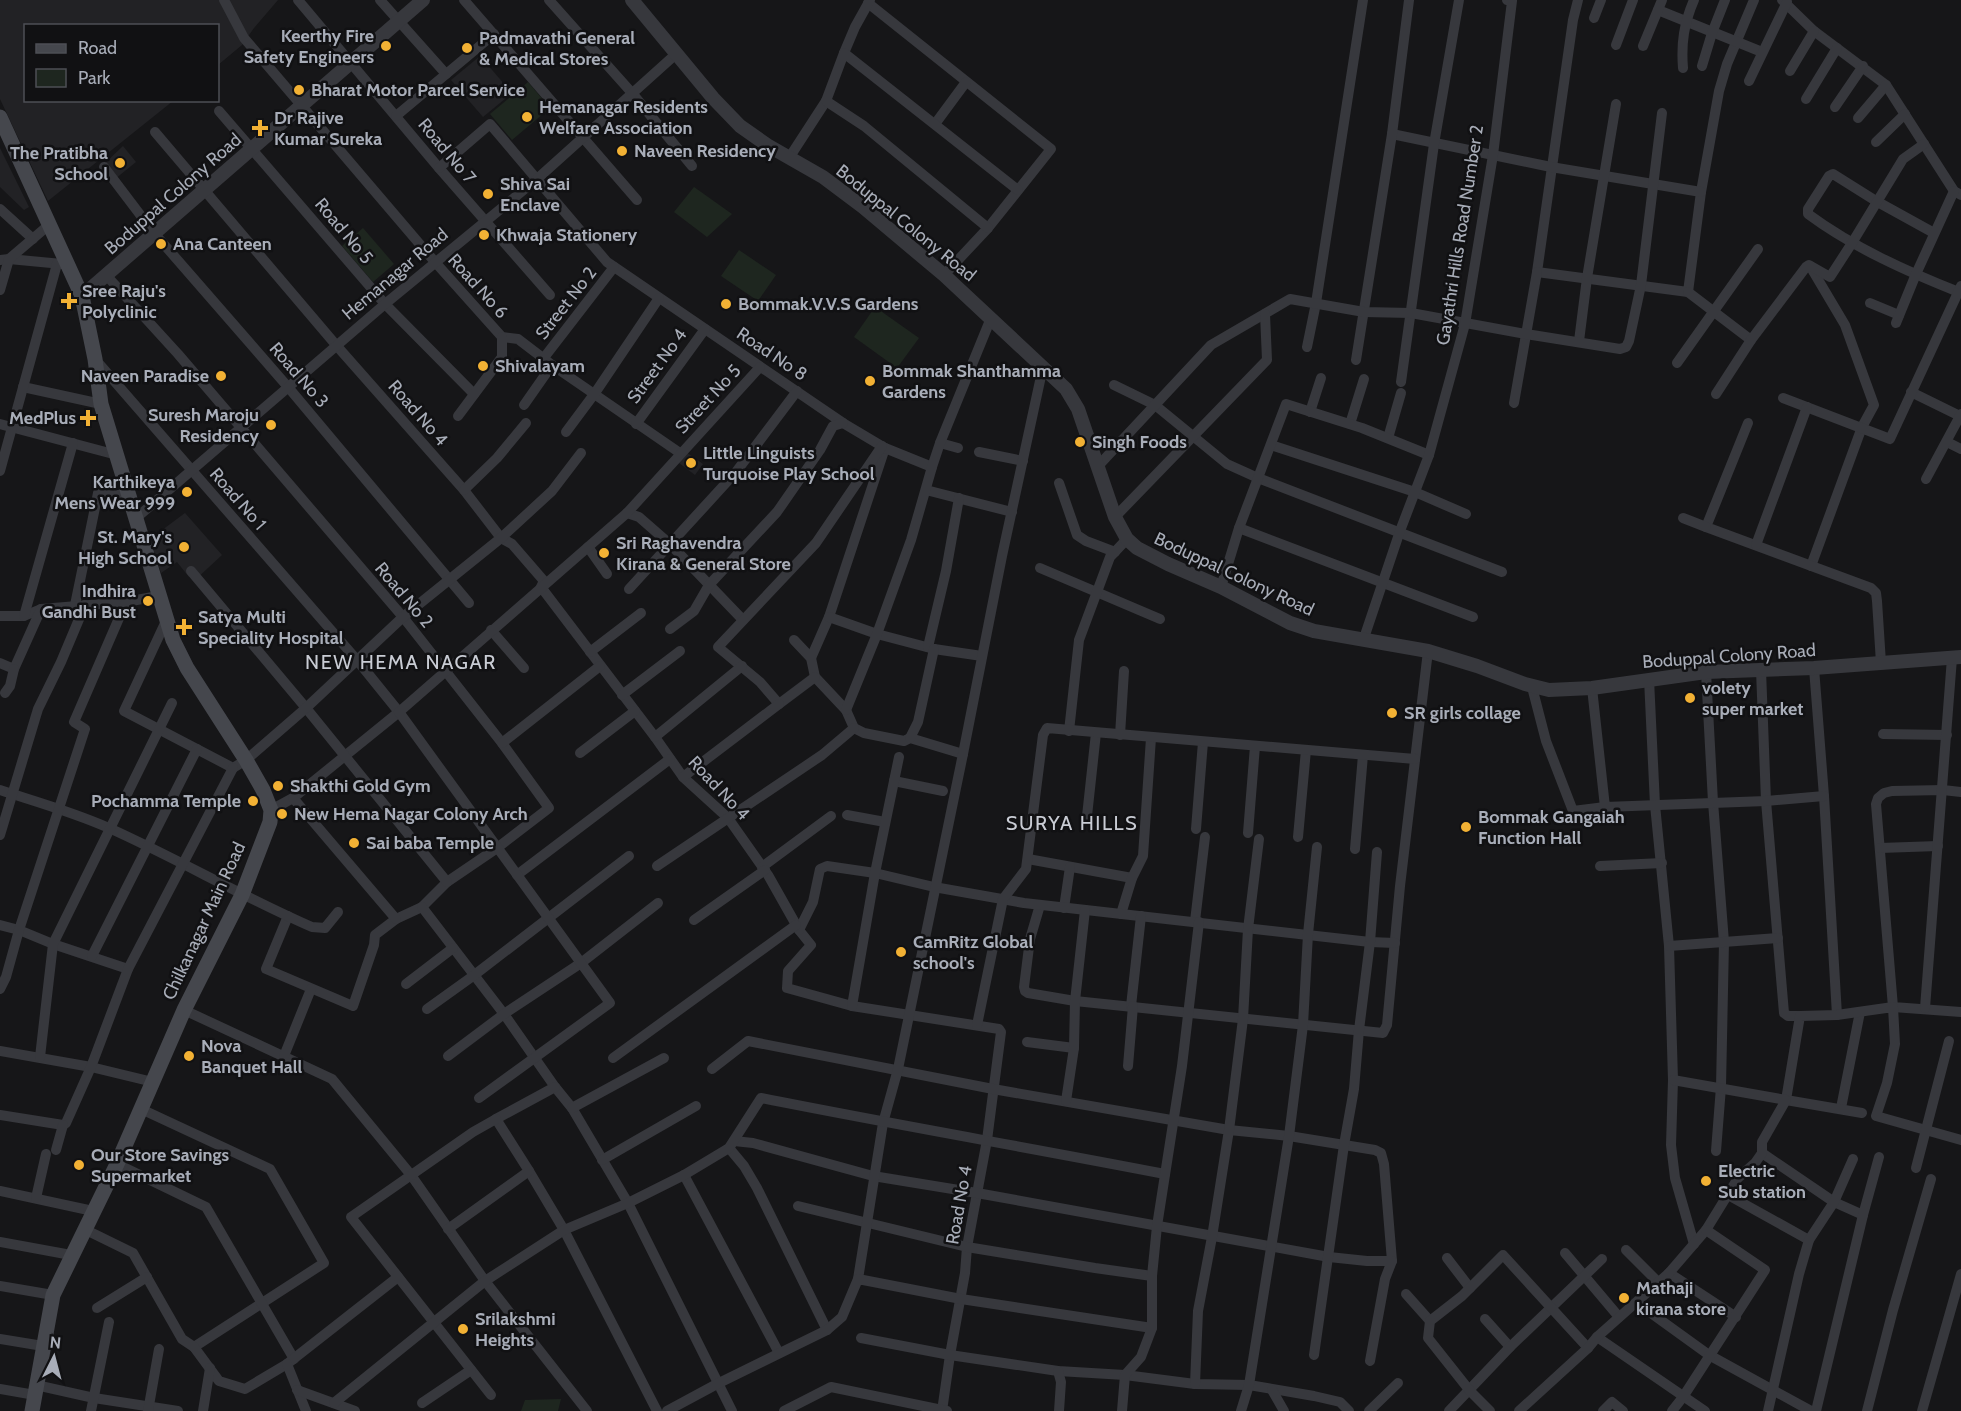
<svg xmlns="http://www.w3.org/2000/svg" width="1961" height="1411" font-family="Cabin,sans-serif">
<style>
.built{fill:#222225}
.green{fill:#1e261f}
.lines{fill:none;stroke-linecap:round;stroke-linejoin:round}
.minor{stroke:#37383d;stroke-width:10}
.tertiary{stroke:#37383d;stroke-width:14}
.secondary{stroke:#45474d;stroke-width:15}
.poi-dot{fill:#f2b134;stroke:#111113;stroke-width:2}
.labels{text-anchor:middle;stroke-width:5;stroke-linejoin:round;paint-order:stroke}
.poi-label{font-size:18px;font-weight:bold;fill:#a8adb8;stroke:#111113;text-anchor:start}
.street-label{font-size:18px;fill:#a8adb8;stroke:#111113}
.neighbourhood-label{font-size:20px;letter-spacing:1.5px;fill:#c9ccd4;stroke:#111113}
</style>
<rect width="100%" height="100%" fill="#161618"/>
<g class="built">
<polygon points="0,0 278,0 254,28 242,45 218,65 218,26 26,26 26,100 173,101 48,201 0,99"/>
<polygon points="480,56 512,93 483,117 451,80"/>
<polygon points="123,146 136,162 115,179 103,165"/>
<polygon points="0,148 29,207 24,210 0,187"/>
<polygon points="686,452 703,464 695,475 679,463"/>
<polygon points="185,513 222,555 195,580 191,576 189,577 177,562 161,573 150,539"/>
</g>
<g class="green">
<polygon points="528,82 550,108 512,140 490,114"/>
<polygon points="694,187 732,214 707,237 674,212"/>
<polygon points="363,228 394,264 373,282 342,246"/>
<polygon points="739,250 776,275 758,301 721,276"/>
<polygon points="875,307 919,338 897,368 854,337"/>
<polygon points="561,1399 558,1411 521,1411 525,1400"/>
</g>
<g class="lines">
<g class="minor">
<polyline points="224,0 244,38 435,262 502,337 518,339 552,365 680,453"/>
<polyline points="298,0 439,168 550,295"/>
<polyline points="380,0 446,74"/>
<polyline points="464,0 637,200"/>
<polyline points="549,0 632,93 692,166"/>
<polyline points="1578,0 1573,20 1537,272 1688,292 1701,192 1719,91 1727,64 1754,0"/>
<polyline points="1782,0 1814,31 1886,85 1954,191 1961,195"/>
<polyline points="868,3 1051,149 988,228 944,275"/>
<polyline points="1658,10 1762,52"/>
<polyline points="1594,18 1601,0"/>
<polyline points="1616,45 1633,0"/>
<polyline points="1643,46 1662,0"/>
<polyline points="844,53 855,27 870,0"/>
<polyline points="1702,66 1712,33 1725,0"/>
<path d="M1683,68c-2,-25 1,-45 11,-68"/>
<polyline points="1790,71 1814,31"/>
<polyline points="1749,81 1787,2"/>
<polyline points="1806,99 1837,48"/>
<polyline points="1835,107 1863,66"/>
<polyline points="219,111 385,304 474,394"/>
<polyline points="396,116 494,34"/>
<polyline points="1858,118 1886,85"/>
<polyline points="935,124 966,82"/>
<polyline points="155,132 336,345 464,490 501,538 512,544 544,581 541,587 655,737 683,777 728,818 768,875 799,930 811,945 788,971 787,988 852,1006 999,1029 1001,1032 987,1140 967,1247 965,1273 950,1355 942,1411"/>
<polyline points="1392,134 1551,167 1701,192"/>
<polyline points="1876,142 1905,114"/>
<polyline points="789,158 826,101"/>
<polyline points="104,167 154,233 288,387 469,603"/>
<polyline points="439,168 490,124 607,262 843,423 885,448 829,617 811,658"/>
<polyline points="0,209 33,239"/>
<polyline points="988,228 864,126 826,101 844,53 1018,190"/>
<path d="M1934,233l-58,-32 -43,-27 -4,2 -21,33v5c46,34 100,58 153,79"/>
<polyline points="0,260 9,259 62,264"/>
<polyline points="1810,266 1845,325 1874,405 1862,427 1811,566"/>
<polyline points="106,275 178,354 403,617 502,743 549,808 497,848 447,882 422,907 396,919 375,935 374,945 353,1006 266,969 288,916"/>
<polyline points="0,290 9,259 50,224"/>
<polyline points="1688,292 1751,340"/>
<polyline points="1870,303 1899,315"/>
<polyline points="1896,323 1916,274 1954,191"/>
<polyline points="1579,341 1587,278 1616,104"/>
<polyline points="1307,347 1316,303 1363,0"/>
<polyline points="95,359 357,660 399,712 293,798 271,810"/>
<polyline points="543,359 614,267"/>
<polyline points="1356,360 1392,134 1409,0"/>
<polyline points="1677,363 1758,249"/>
<polyline points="1401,382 1434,144 1459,0"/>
<polyline points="1114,385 1155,405 1227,464 1258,478 1502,572"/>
<polyline points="23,387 101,404"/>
<polyline points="1911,392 1960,416"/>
<polyline points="1716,394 1751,340 1806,267 1809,265 1830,277 1852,243 1903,159 1924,144"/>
<polyline points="1783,398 1890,439 1961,286"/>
<polyline points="1514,403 1537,272"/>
<polyline points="524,405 552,365"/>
<polyline points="1310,412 1321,378"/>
<polyline points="458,416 502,357 502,337"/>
<polyline points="1748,423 1706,527 1871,588 1876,593 1877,601 1881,663"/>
<polyline points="0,424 117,455"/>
<polyline points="636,424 705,329"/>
<polyline points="1350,424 1364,379"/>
<polyline points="566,432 595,393 659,298"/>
<polyline points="1388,438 1401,393"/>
<polyline points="1947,442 1961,449"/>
<polyline points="940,443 958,448"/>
<polyline points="1271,445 1415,492 1466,514"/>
<polyline points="885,448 932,467"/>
<polyline points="979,452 1023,461"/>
<polyline points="1099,465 1211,345 1290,299 1364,312 1411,313 1526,334 1620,349 1626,347 1629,341 1641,285 1662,113"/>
<polyline points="0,471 57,264"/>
<polyline points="1926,479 1961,414"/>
<polyline points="1059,483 1077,535 1086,541 1115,552"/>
<polyline points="464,490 497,458 526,423"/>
<polyline points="926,490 1012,512"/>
<polyline points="627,513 639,517 671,545 743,620"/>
<polyline points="1115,517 1267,360 1265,314"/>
<polyline points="1683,518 1706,527"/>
<polyline points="135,519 385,304 537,179 676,54"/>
<polyline points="1239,528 1473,617"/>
<polyline points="1756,545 1807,407"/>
<polyline points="588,547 607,574"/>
<polyline points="1040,568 1160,619"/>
<polyline points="191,571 306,708 447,882"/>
<polyline points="1221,587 1239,528 1286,404 1362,428 1429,455"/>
<polyline points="629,589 736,472 797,391"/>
<polyline points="75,605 98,493 129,496"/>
<polyline points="0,616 24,616 41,609 126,602 158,596"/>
<polyline points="24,616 73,443"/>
<polyline points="829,617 877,634 934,649 982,656"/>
<polyline points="166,621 124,711 233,768 246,760 306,708 403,617 501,538 552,491 581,453"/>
<polyline points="670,629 694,611 709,585 777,512 820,450 833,426 843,423"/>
<polyline points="491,630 524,668"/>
<polyline points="794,640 811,658 815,677 846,710 854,728 864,733 904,741 910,738 963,754"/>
<polyline points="1363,641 1400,531 1429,455 1465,324 1493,155 1512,1 1507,0"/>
<polyline points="928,647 946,571 959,498"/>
<polyline points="590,652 641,613"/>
<polyline points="0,663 14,669 41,609"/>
<polyline points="1814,668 1824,796 1837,1015"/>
<polyline points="1761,670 1766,801 1784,1013 1788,1016 1800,1016"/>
<polyline points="1706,672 1713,802 1724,942 1721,1087 1716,1151"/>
<polyline points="815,677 779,704 760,682 718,647 816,543 882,446"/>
<polyline points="1649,679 1655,805 1669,946 1673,1080 1671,1145 1675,1178 1694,1244"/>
<polyline points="1532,687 1546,741 1573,811 1605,807"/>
<polyline points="1592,688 1605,807 1766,801 1824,796"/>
<polyline points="5,693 10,686 14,669"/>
<polyline points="622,695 680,651"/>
<polyline points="846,710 877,634 911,540 932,467 940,443 991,318"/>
<polyline points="1069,731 1079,640 1110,557 1127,539"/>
<polyline points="1883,734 1947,735"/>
<polyline points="1120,735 1124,671"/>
<polyline points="655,737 742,666"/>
<polyline points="910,738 918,722 934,649"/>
<polyline points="502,743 600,666"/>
<polyline points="580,753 635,711"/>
<polyline points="683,777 779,704"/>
<polyline points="894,781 943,791"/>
<path d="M0,790c37,12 73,22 109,38 69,31 134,69 203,99l13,1 13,-16"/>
<polyline points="1961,792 1943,790 1892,791 1884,793 1878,798 1876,804 1893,1007 1961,1012"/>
<polyline points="293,798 396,919"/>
<polyline points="847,815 885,822"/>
<polyline points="1087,816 1096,733"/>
<polyline points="1196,829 1203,742"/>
<polyline points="1248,833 1255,746"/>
<polyline points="0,835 38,709 61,662 85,605"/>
<polyline points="1298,837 1306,750"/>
<polyline points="1880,848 1938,846"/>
<polyline points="1355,849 1363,755"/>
<polyline points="1028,859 1132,878"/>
<polyline points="657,866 822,755 854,728"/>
<polyline points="1600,866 1662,863"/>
<polyline points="762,867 831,816"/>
<polyline points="517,875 670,759"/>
<polyline points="1040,905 1030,939 1024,987 1025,991 1028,993 1075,1001 1383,1033 1387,1025 1400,886 1428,651"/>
<polyline points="422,907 504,1014 555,1087 572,1108 628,1203 732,1411"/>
<polyline points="1064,908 1070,867"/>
<polyline points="1121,914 1132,878 1143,856 1151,738"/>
<polyline points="694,920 765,870"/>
<polyline points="1195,921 1205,837"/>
<polyline points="0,925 19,930 53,944 128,969"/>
<polyline points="799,930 813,902 820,869 827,866 875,873 934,887 1024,903 1370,942 1395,943"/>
<polyline points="1669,946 1778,938"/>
<polyline points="92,956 197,749"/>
<polyline points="406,984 453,948"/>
<polyline points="0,989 6,977 19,930 85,729 74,722 126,602"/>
<polyline points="852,1006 875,873 899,757"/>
<polyline points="1131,1006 1141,916"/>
<polyline points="1925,1008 1952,658"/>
<polyline points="427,1009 473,976 629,856"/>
<polyline points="184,1010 332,1079 411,1175 485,1281 587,1411"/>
<polyline points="977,1025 1003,899 1026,869 1043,735 1047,728 1415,759"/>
<polyline points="1027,1042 1074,1048"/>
<polyline points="0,1051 91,1067 153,1082"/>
<polyline points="284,1056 311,989"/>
<polyline points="448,1056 504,1014 581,963 658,903"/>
<polyline points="40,1057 53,944 172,703"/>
<polyline points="613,1058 796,925"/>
<polyline points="1128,1066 1133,1006"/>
<polyline points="712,1069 748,1041 993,1089 1229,1130 1289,1136 1375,1150 1381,1153 1384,1164 1392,1261"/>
<polyline points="479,1098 610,1003 399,712 627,513 760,367"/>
<polyline points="1066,1101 1074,1048 1075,1001 1085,910"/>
<polyline points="572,1108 664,1058"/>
<polyline points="1841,1108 1860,1012"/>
<polyline points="141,1109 270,1169 324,1263 194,1347"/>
<polyline points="1862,1113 1786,1100 1800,1016 1837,1015 1893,1007 1895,1044 1887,1083 1876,1116 1961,1140"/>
<polyline points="0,1115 63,1125 66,1123 91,1067 128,969 233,768"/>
<polyline points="734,1141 753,1143 873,1176 977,1193 1329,1257 1367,1261 1392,1261 1385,1279 1370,1361"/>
<polyline points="729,1148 744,1166 757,1188 827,1330"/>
<polyline points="56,1150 63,1125"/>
<polyline points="1762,1153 1834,1202 1863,1215"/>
<polyline points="602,1160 696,1106"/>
<polyline points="117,1164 206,1207 294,1359"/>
<polyline points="1916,1168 1949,1041"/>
<polyline points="529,1171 564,1230 657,1411"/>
<polyline points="684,1175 779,1353"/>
<polyline points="0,1191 93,1211"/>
<polyline points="1728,1195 1809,1240"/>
<polyline points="36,1198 46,1154"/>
<polyline points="798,1206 967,1247 1095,1268 1152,1276"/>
<polyline points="84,1229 133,1253 182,1339 194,1347 219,1381 245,1389 287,1364 398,1277"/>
<polyline points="448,1229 529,1171 496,1119 555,1087"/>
<polyline points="0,1242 71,1255"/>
<polyline points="1626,1250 1659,1283"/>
<polyline points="1565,1253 1619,1317"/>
<polyline points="1447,1258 1470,1288"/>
<polyline points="1669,1273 1736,1317"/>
<polyline points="858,1279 883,1123 898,1069 963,754 1002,556 1043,367"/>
<polyline points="0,1286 53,1295"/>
<polyline points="1406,1294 1430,1321"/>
<polyline points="1637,1303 1709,1355 1811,1411"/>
<polyline points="97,1308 147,1277"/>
<polyline points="1485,1319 1510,1347"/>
<polyline points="1597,1337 1705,1411"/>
<polyline points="861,1338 950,1355 1058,1371 1125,1375 1195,1384 1249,1385 1314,1396 1340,1402 1349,1411"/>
<polyline points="0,1339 43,1346"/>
<polyline points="1314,1355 1344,1145 1354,1089 1359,1030 1370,942 1377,852"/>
<polyline points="287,1364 306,1411"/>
<polyline points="1058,1371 1061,1382 1059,1411"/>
<polyline points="1195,1384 1198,1311 1212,1237 1229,1130 1243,1019 1248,929 1259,839"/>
<polyline points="36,1385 94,1398 178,1411"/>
<polyline points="0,1389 35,1395"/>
<polyline points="297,1390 355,1411"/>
<polyline points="1272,1390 1284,1411"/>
<polyline points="491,1395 351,1217 473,1132 496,1119"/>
<path d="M334,1403l151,-122 79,-51 64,-27 56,-28 45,-27 32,-50c135,27 270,50 404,76"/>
<polyline points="422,1403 471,1370"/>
<polyline points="91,1411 109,1322"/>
<polyline points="148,1411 159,1349"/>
<polyline points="203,1411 210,1368"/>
<polyline points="667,1411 717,1384 827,1330 842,1317 858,1279 961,1299 1152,1328"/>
<polyline points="784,1411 831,1387 947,1411"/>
<polyline points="1122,1411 1125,1375 1141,1357 1152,1328 1152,1276 1157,1226 1182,1066 1199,922"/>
<polyline points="1241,1411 1249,1385 1289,1136 1303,1025 1308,934 1317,847"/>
<polyline points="1369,1411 1398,1383"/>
<polyline points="1449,1411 1510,1347 1602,1259"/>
<polyline points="1490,1411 1470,1391 1428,1338 1430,1321 1462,1296 1503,1255 1588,1348"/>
<polyline points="1519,1411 1588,1348 1597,1337 1669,1273 1706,1230 1738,1178 1755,1163 1762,1153 1762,1142 1786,1100 1673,1080"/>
<polyline points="1603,1411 1612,1402 1623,1411"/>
<polyline points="1672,1411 1683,1397 1765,1270 1706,1230"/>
<polyline points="1768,1411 1799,1274 1809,1240 1834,1202 1853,1159"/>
<polyline points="1816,1411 1863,1215 1879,1157"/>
<polyline points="1867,1411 1893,1310 1931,1179"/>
<polyline points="1922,1411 1961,1274"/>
</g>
<g class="tertiary">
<polyline points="632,0 713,98 740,126 767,145 823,177 863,207 944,275 1066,389 1078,409 1115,517 1127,539 1137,548 1168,564 1221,587 1290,623 1314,631 1428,651 1477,666 1525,684 1549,690 1592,688 1706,672 1814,668 1961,657"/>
<polyline points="82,296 423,0"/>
</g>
<polyline class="secondary" points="0,117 82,296 95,359 101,404 173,640 187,668 246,760 263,790 271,810 270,822 242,895 184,1010 117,1164 53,1295 32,1411"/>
</g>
<g class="poi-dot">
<circle cx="386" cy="46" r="6"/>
<circle cx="467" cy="48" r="6"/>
<circle cx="299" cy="90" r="6"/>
<circle cx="527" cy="117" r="6"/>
<path d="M257 119h6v6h6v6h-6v6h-6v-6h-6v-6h6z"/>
<circle cx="622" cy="151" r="6"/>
<circle cx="120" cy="163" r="6"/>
<circle cx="488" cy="194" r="6"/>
<circle cx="484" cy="235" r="6"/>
<circle cx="161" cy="244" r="6"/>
<path d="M66 292h6v6h6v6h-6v6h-6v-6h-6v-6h6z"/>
<circle cx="726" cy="304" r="6"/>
<circle cx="483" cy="366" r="6"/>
<circle cx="221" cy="376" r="6"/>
<circle cx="870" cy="381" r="6"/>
<path d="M85 409h6v6h6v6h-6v6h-6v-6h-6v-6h6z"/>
<circle cx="271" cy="425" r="6"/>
<circle cx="1080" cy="442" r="6"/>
<circle cx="691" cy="463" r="6"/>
<circle cx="187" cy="492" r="6"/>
<circle cx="184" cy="547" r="6"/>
<circle cx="604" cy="553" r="6"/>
<circle cx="148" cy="601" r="6"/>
<path d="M181 618h6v6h6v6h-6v6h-6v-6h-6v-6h6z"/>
<circle cx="1690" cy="698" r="6"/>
<circle cx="1392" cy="713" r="6"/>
<circle cx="278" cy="786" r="6"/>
<circle cx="253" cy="801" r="6"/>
<circle cx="282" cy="814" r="6"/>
<circle cx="1466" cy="827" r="6"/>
<circle cx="354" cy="843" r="6"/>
<circle cx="901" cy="952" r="6"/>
<circle cx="189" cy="1056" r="6"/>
<circle cx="79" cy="1165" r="6"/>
<circle cx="1706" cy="1181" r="6"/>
<circle cx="1624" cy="1298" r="6"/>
<circle cx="463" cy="1329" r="6"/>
</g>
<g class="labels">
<g class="poi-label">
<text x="374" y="42" text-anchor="end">Keerthy Fire<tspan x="374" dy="21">Safety Engineers</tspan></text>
<text x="479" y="44">Padmavathi General<tspan x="479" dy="21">&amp; Medical Stores</tspan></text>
<text x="311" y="96">Bharat Motor Parcel Service</text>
<text x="539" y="113">Hemanagar Residents<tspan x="539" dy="21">Welfare Association</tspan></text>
<text x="274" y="124">Dr Rajive<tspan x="274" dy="21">Kumar Sureka</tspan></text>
<text x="634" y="157">Naveen Residency</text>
<text x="108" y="159" text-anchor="end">The Pratibha<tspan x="108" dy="21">School</tspan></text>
<text x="500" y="190">Shiva Sai<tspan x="500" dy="21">Enclave</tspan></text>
<text x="496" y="241">Khwaja Stationery</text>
<text x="173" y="250">Ana Canteen</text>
<text x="82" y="297">Sree Raju's<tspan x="82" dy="21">Polyclinic</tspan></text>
<text x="738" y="310">Bommak.V.V.S Gardens</text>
<text x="495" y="372">Shivalayam</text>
<text x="882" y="377">Bommak Shanthamma<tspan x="882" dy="21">Gardens</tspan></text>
<text x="209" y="382" text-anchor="end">Naveen Paradise</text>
<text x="259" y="421" text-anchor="end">Suresh Maroju<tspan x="259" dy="21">Residency</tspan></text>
<text x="76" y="424" text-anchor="end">MedPlus</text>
<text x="1092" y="448">Singh Foods</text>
<text x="703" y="459">Little Linguists<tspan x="703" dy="21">Turquoise Play School</tspan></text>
<text x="175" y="488" text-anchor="end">Karthikeya<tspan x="175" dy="21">Mens Wear 999</tspan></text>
<text x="172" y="543" text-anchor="end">St. Mary's<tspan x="172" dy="21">High School</tspan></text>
<text x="616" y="549">Sri Raghavendra<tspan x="616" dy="21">Kirana &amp; General Store</tspan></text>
<text x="136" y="597" text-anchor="end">Indhira<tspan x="136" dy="21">Gandhi Bust</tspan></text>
<text x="198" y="623">Satya Multi<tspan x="198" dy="21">Speciality Hospital</tspan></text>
<text x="1702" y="694">volety<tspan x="1702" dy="21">super market</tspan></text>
<text x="1404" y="719">SR girls collage</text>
<text x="290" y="792">Shakthi Gold Gym</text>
<text x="241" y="807" text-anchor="end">Pochamma Temple</text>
<text x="294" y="820">New Hema Nagar Colony Arch</text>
<text x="1478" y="823">Bommak Gangaiah<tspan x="1478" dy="21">Function Hall</tspan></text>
<text x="366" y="849">Sai baba Temple</text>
<text x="913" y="948">CamRitz Global<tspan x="913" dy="21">school's</tspan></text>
<text x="201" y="1052">Nova<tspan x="201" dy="21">Banquet Hall</tspan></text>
<text x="91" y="1161">Our Store Savings<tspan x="91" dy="21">Supermarket</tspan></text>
<text x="1718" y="1177">Electric<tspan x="1718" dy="21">Sub station</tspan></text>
<text x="1636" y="1294">Mathaji<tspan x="1636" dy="21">kirana store</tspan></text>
<text x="475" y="1325">Srilakshmi<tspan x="475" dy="21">Heights</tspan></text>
</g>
<g class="street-label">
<text transform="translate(447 151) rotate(50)" y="6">Road No 7</text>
<text transform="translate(173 194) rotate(-41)" y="6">Boduppal Colony Road</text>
<text transform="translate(906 223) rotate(39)" y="6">Boduppal Colony Road</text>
<text transform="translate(344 231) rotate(50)" y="6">Road No 5</text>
<text transform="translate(1460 235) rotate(-81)" y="6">Gayathri Hills Road Number 2</text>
<text transform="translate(395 274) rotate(-40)" y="6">Hemanagar Road</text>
<text transform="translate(478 286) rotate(48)" y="6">Road No 6</text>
<text transform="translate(566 303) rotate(-52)" y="6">Street No 2</text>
<text transform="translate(772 354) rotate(34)" y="6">Road No 8</text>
<text transform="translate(657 366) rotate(-54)" y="6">Street No 4</text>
<text transform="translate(299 375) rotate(49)" y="6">Road No 3</text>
<text transform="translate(708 399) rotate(-47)" y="6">Street No 5</text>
<text transform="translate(418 413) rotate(49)" y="6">Road No 4</text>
<text transform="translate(238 499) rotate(49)" y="6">Road No 1</text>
<text transform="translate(1234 574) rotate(25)" y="6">Boduppal Colony Road</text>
<text transform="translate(404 595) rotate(50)" y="6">Road No 2</text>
<text transform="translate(1729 656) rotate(-4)" y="6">Boduppal Colony Road</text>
<text transform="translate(719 788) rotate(47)" y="6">Road No 4</text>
<text transform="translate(204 921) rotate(-65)" y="6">Chilkanagar Main Road</text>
<text transform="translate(959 1205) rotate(-80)" y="6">Road No 4</text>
</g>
<g class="neighbourhood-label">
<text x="401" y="669">NEW HEMA NAGAR</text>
<text x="1072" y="830">SURYA HILLS</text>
</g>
</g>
<rect x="24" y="24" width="195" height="78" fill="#111113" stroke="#4d4f55" stroke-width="1.5"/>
<rect x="36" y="44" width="30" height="9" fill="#45474d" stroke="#4d4f55" stroke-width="1.5"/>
<text x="78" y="54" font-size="18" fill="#a8adb8">Road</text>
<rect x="36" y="69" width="30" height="18" fill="#1e261f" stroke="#4d4f55" stroke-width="1.5"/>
<text x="78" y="84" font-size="18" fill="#a8adb8">Park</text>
<g transform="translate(54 1357) rotate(6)" stroke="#111113" stroke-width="4.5" paint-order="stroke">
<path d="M0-4.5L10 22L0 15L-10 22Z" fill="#a8adb8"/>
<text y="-9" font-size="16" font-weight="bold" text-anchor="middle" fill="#a8adb8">N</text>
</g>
</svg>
